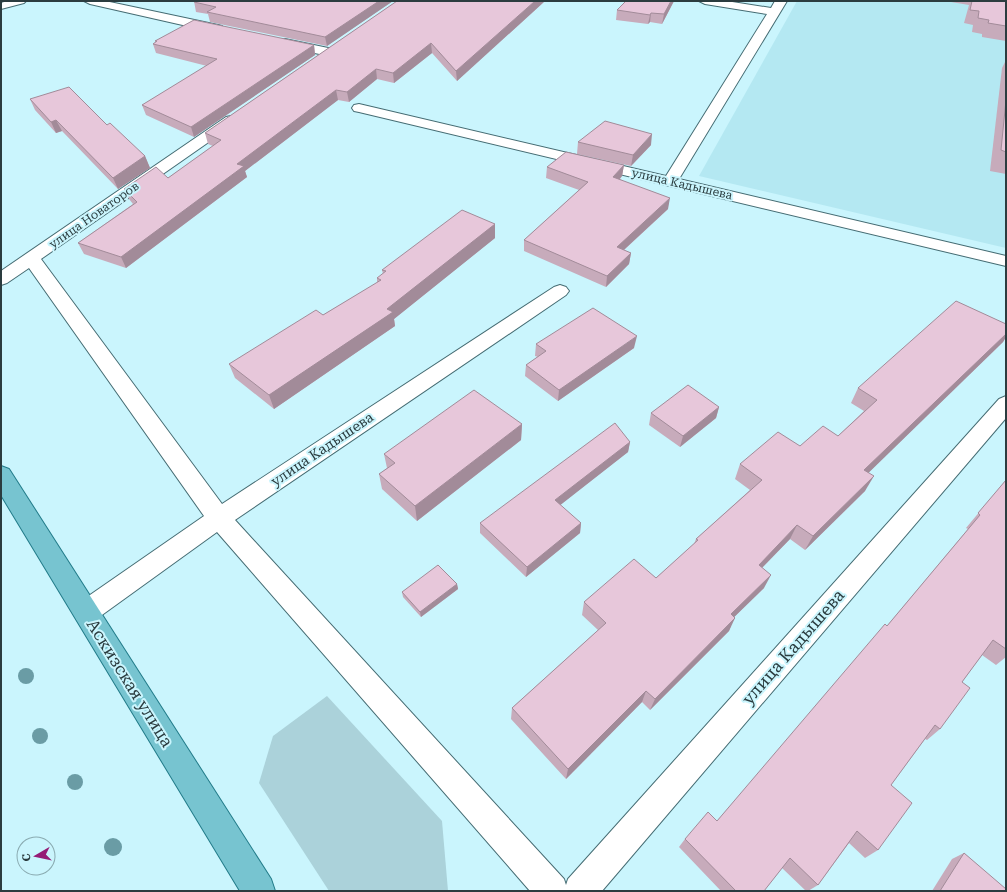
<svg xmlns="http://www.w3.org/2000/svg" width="1007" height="892" font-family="'Roboto Serif',serif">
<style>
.built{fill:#b4e8f2}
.green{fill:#abd2da}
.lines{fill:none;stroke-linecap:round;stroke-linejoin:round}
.street-casing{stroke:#456c73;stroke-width:2}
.primary-casing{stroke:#217b89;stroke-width:2}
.street{fill:#fff;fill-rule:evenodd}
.primary{fill:#77c4d0;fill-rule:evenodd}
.tree{fill:#6a9ca5}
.wall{fill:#c7abbb}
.shaded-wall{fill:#a28b99}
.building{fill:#e7c7da;stroke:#a28b99}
.labels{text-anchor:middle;stroke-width:4;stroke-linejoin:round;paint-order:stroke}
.far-street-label{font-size:12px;fill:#2b3c3f;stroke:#caf5fd}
.street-label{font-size:14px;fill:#2b3c3f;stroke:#caf5fd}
.near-street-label{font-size:17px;fill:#2b3c3f;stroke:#caf5fd}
</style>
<rect width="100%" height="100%" fill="#caf5fd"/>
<polygon class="built" points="797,1 1006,1 1006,248 699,176"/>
<polygon class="green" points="327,696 442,821 448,891 329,891 259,783 273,736"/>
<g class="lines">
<defs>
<g id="street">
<polygon points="7,1 26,1 24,3 1,9 1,3"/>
<polygon points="84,1 105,1 218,25 222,26 224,29 222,32 218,33 90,4"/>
<polygon points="699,1 726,1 771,8 775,1 787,1 679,179 1006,256 1006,266 359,112 354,111 352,108 354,105 359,104 666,176 767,14 705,4"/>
<polygon points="285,39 333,49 335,52 333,55 329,56 281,46 279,43 281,40"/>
<polygon points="231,116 236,117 238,120 236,123 41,259 222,504 554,287 560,285 566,287 569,291 566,295 235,520 564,879 566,885 568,879 999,399 1006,396 1006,418 602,891 530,891 217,532 95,620 86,624 77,620 73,612 77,604 204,516 29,268 7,283 1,285 1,271 226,117"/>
</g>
<polygon id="primary" points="1,466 9,469 271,879 275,891 240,891 1,495"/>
</defs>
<use href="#street" class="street-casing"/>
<use href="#primary" class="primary-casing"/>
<use href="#street" class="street"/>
<use href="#primary" class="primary"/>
</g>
<g class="tree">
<circle cx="26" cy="676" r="8"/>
<circle cx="40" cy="736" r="8"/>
<circle cx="75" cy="782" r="8"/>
<circle cx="113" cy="847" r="9"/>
</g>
<g class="wall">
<polygon points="194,1 393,1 327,46 210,22 208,14 196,12"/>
<polygon points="397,1 545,1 457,81 432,53 394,83 377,79 349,102 338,100 245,171 247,177 126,268 84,254 78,243 133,204 129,199 124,189 168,178 213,146 208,144 205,133"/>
<polygon points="626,1 674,1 662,24 650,22 648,24 616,20 617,10"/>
<polygon points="945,1 1006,1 1006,41 982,37 982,34 972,32 973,25 964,23 969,5"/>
<polygon points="155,41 314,45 315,55 194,137 146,115 142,105 207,66 156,53 153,44 156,42"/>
<polygon points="1006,60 1006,174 990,171 1002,68"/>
<polygon points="30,99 107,125 145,156 150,168 118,189 62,131 56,133 35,110"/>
<polygon points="578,142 651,145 631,166 577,154"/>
<polygon points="624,165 622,176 620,179 668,209 624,250 631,253 629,264 606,287 524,251 524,240 579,190 546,178 547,167"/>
<polygon points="495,224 495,238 394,319 395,326 274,409 235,378 229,364 323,315 377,283 377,278 383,274 382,270"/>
<polygon points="1006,324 1006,337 1003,342 868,473 865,491 805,550 790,539 762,568 764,588 734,617 729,631 650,710 642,702 566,779 511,719 512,708 598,630 582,615 584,602 656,578 694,544 696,539 750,490 735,479 740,464 800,446 838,436 864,411 851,403 858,388"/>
<polygon points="536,344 634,348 558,401 525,376 526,365 538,357 535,356"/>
<polygon points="719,407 716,418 680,447 649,425 651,413"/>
<polygon points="522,424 521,440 417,521 382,489 379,474 387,468 384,454"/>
<polygon points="630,442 628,452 560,505 581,523 580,533 526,577 480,533 480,523"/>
<polygon points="1006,480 1006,657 996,665 982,655 962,682 940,729 927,740 925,739 891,785 878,850 865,858 849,843 818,885 808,891 806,891 782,868 764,891 721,891 679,847 685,839 717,821 887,626 968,529 966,528"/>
<polygon points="457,584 458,589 421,617 403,597 402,592"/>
<polygon points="964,853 1006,891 932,891 952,859"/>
</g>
<g class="shaded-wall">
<polygon points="379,1 393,1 327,46 325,37"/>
<polygon points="535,1 545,1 457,81 456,71"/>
<polygon points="671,1 674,1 662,24 664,14"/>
<polygon points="651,13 650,22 648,24 650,15"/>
<polygon points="431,43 432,53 394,83 393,73"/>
<polygon points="314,45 315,55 194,137 191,127"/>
<polygon points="376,69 377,79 349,102 347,92"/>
<polygon points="336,90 338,100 245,171 247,177 126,268 121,257 237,164"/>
<polygon points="56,120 62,131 56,133 51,122"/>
<polygon points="652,134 651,145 631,166 633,155"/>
<polygon points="145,156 150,168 118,189 113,178"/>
<polygon points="624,165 622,176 612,188 613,177"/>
<polygon points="670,198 668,209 615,258 617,247"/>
<polygon points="495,224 495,238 394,319 395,326 274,409 269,395"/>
<polygon points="631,253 629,264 606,287 607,276"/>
<polygon points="1006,334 1006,337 1003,342 856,485 864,470"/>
<polygon points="637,336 634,348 558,401 559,390"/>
<polygon points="719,407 716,418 680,447 683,436"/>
<polygon points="522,424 521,440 417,521 415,506"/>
<polygon points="630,442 628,452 554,510 555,500"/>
<polygon points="874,476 865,491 805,550 813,536"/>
<polygon points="581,523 580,533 526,577 527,567"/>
<polygon points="797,525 790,539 752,578 759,565"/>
<polygon points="771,575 764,588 724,627 731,614"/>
<polygon points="457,584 458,589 421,617 420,612"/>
<polygon points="735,618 729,631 650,710 655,699"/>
<polygon points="646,691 642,702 566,779 568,769"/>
</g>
<g class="building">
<polygon points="194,1 379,1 325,37 207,12 216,7 194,2"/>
<polygon points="397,1 535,1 456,71 431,43 393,73 376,69 347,92 336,90 237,164 244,166 121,257 78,243 137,202 124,189 156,167 168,178 221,140 205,133"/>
<polygon points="626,1 671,1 664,14 651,13 650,15 617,10"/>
<polygon points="972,1 1006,1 1006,26 988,23 989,20 978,18 979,11 970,10"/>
<polygon points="194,20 314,45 191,127 142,105 217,59 153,44 157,41 155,41"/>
<polygon points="69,87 107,125 110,123 145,156 113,178 56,120 51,122 30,99"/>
<polygon points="1006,100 1006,152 1001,150"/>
<polygon points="605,121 652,134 633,155 578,142"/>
<polygon points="566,152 624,165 613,177 670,198 617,247 631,253 607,276 524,240 588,182 547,167"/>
<polygon points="462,210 495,224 387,309 393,312 269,395 229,364 316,310 323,315 381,280 377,278 386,271 382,270"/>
<polygon points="956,301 1006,324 1006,334 864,470 874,476 813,536 797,525 759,565 771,575 731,614 735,618 655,699 646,691 568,769 512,708 606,623 584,602 634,559 656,578 698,540 696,539 762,480 740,464 778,432 800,446 823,426 838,436 877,400 858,388"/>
<polygon points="593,308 637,336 559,390 526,365 546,351 536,344"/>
<polygon points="688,385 719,407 683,436 651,413"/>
<polygon points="474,390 522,424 415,506 379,474 395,463 384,454"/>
<polygon points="615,423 630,442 555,500 581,523 527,567 480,523"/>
<polygon points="1006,480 1006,649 993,640 962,682 970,688 940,729 935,725 891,785 912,803 878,850 857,831 818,885 790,858 764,891 736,891 685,839 708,812 717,821 885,624 887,626 980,515 978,513"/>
<polygon points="438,565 457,584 420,612 402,592"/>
<polygon points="964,853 1006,889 1006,891 940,891"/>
</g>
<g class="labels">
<g class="far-street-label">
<text transform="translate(682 184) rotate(13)" y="4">улица Кадышева</text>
<text transform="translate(94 215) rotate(-35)" y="4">улица Новаторов</text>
</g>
<g class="street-label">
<text transform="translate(322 449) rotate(-34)" y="5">улица Кадышева</text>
</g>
<g class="near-street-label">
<text transform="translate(793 647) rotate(-49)" y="6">улица Кадышева</text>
<text transform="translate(130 683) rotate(58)" y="6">Аскизская улица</text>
</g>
</g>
<rect width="1007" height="892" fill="none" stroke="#2b3c3f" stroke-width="4"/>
<g transform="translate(36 856) rotate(261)"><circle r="19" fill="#caf5fd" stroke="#8aabb1"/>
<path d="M0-3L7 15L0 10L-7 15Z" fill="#951b76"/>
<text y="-6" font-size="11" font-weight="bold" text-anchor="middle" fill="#2b3c3f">С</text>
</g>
</svg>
